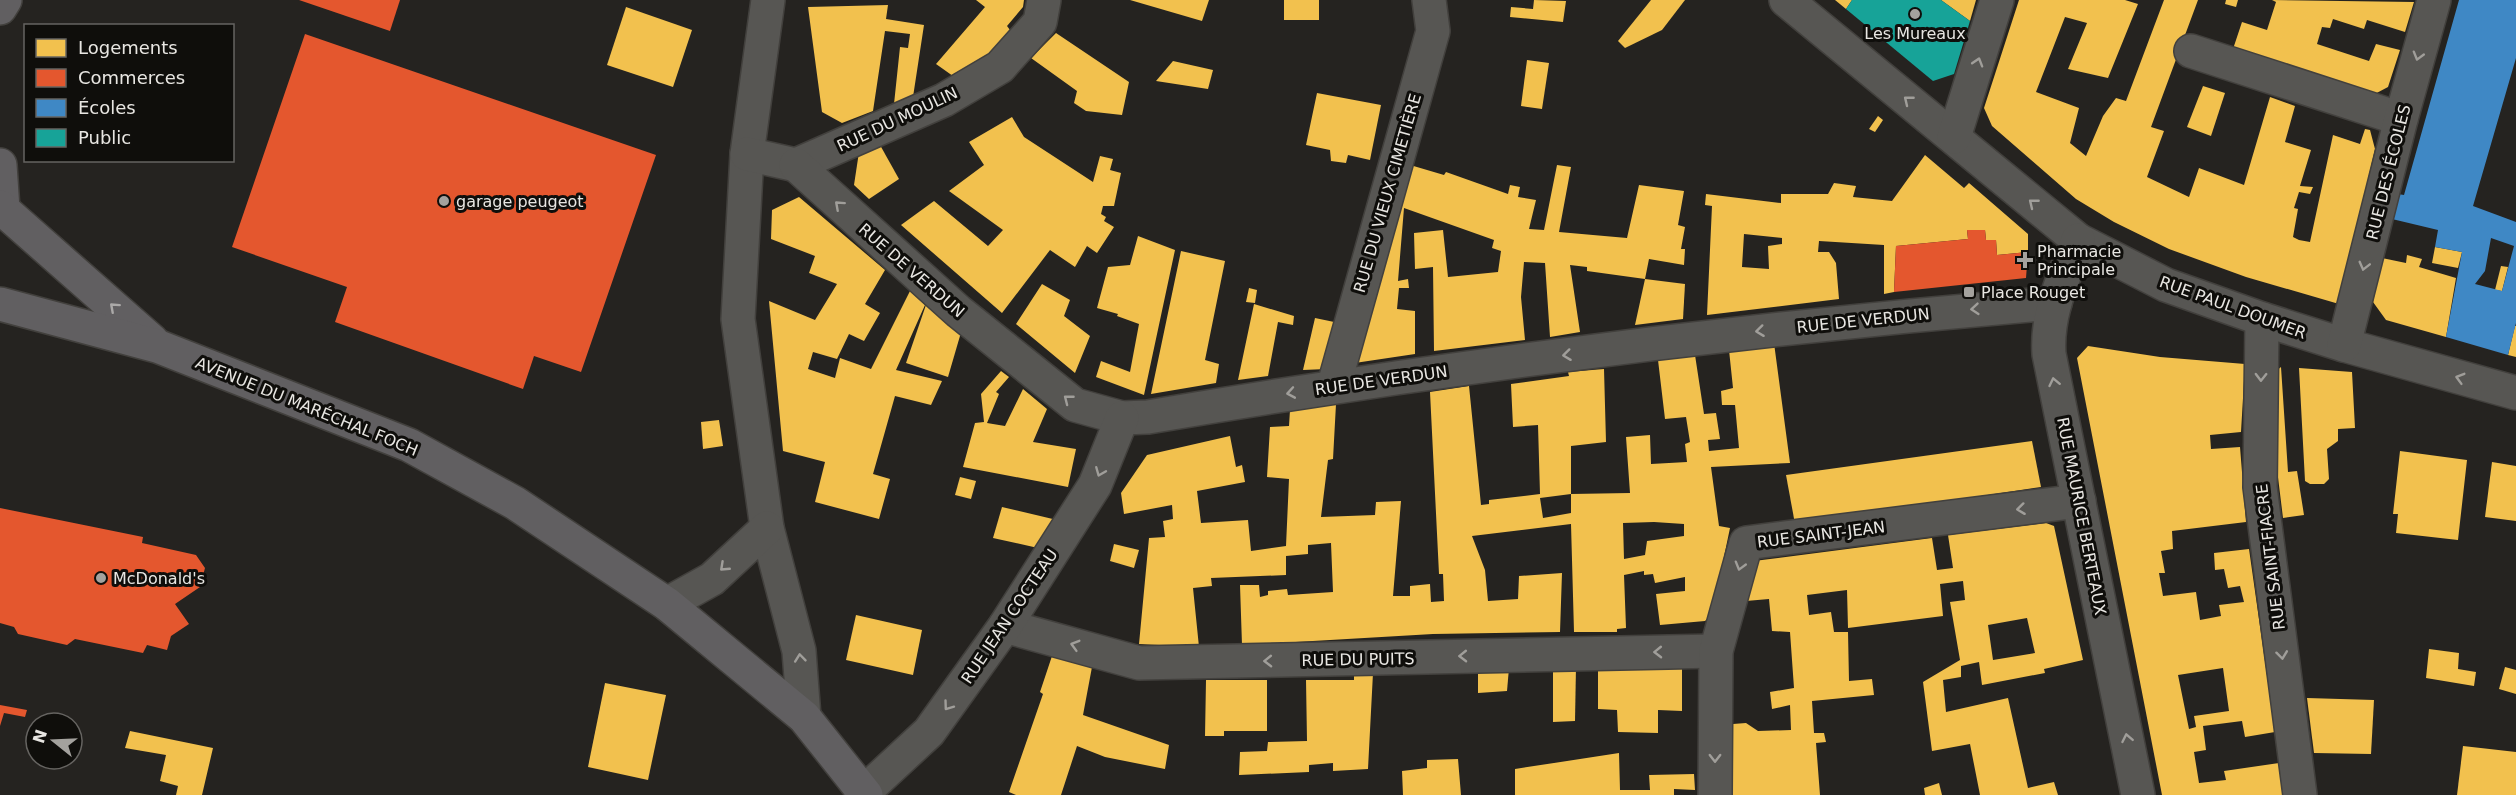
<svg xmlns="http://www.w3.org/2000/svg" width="2516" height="795" font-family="'DejaVu Sans',sans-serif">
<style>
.homes{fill:#f2c14e;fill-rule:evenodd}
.shops{fill:#e4572e}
.schools{fill:#3f88c5;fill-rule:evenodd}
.public{fill:#17a398}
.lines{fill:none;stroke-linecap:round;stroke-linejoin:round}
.street-casing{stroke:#42403d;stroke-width:36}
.primary-casing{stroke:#42403d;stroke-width:36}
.street{stroke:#575653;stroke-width:33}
.primary{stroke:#615f61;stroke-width:33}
.oneway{stroke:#a09e9a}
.oneway2{stroke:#aba9a8}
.poi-dot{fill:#a4a29e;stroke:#0f0e0b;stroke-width:2}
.labels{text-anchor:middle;stroke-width:6;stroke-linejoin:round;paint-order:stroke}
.poi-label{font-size:16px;fill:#e8e6e2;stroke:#0f0e0b;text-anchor:start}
.street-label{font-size:16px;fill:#e8e6e2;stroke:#0f0e0b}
</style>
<rect width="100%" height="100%" fill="#252320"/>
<g class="homes">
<polygon points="976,0 1024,0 1023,7 1007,26 1010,30 981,63 960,81 936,64 985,7"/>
<polygon points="1130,0 1209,0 1202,21"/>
<rect x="1284" y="0" width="35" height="20"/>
<polygon points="1534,0 1566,1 1563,22 1510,17 1511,7 1533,9"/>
<polygon points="1651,0 1685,0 1662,30 1625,48 1618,41"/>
<polygon points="1835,0 1852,0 1846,9"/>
<polygon points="1941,0 1976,0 1970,21"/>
<polygon points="2019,0 2125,0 2138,4 2108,78 2068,69 2087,23 2065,17 2036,92 2079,108 2070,143 2086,156 2103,116 2116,98 2126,101 2164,0 2198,0 2151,127 2164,131 2147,177 2189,197 2199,168 2244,185 2270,97 2295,106 2285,142 2311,150 2300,186 2313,187 2310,194 2299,192 2294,208 2298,209 2293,237 2299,240 2310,242 2333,135 2360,144 2365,129 2370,130 2375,149 2339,304 2246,277 2169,249 2114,222 2076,199 1992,126 1984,108"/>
<polygon points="2226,0 2238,0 2236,7 2225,4"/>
<polygon points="2272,0 2414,2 2405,32 2367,20 2364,29 2333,19 2330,28 2322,27 2317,44 2369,61 2376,44 2400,50 2388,87 2371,96 2233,49 2242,22 2267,30 2276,2"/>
<polygon points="888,5 886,19 924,25 913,97 894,104 900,47 908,48 910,34 885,31 873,111 842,123 822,112 808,7"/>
<polygon points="626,7 692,30 673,87 607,65"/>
<polygon points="1056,33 1129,82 1122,115 1086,111 1074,103 1077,91 1031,58"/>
<polygon points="1527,60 1549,63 1542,109 1521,106"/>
<polygon points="1173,61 1213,70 1208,89 1156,81"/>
<polygon points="2203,86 2225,93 2211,136 2187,127"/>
<polygon points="1317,93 1381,105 1370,160 1348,155 1346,163 1331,161 1330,150 1306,145"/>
<polygon points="1878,116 1883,120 1875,132 1869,129"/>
<polygon points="1012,117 1024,137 1093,182 1100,156 1113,159 1110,170 1121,173 1114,206 1103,206 1101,214 1106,217 1104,221 1114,227 1097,253 1087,246 1075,267 1050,250 1002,313 901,225 934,201 988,246 1003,230 949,191 984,165 969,142"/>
<polygon points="880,145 899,179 869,199 854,185 859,152"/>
<path d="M1925,155l39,33 5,-5 59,51v18l-31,3 -1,-15h-10l-1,-10h-18l1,9 -72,7 -2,46 -10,2v-49l-65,-4 -1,11h11l7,11 3,36 -132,16 5,-109 -7,-1 1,-11 75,9v-9h47l6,-11 22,3 -3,11 39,4zM1744,234l38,4v6l-14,2 1,23 -27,-2z"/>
<polygon points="1400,162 1444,175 1446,172 1508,194 1510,185 1520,187 1518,197 1536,200 1529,229 1544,230 1557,165 1571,167 1559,232 1627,238 1639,185 1684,191 1678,225 1685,227 1681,249 1685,249 1684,265 1649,259 1645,279 1587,271 1587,267 1570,265 1580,332 1550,337 1545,263 1524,262 1521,297 1525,340 1434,351 1433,267 1415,269 1414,233 1443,230 1448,277 1498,272 1501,251 1492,248 1494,240 1404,208 1398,281 1408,279 1409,288 1399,288 1397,309 1415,311 1415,354 1348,364"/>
<polygon points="799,197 885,270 865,304 880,313 864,341 849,334 837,359 813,352 808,369 835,378 840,358 871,369 910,291 925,305 896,370 942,381 931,405 895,396 873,474 890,479 879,519 815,502 825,462 783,451 769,301 815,320 837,284 809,273 815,256 771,239 772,210"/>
<polygon points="1138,236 1175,250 1144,395 1096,377 1101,361 1130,372 1139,324 1117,316 1118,314 1097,308 1108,267 1130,265"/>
<polygon points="2435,247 2462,252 2458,268 2432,263"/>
<polygon points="1181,251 1225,261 1205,360 1219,364 1216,383 1151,394"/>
<polygon points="2407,255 2422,259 2419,267 2456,278 2446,337 2386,320 2373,302 2382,258 2406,263"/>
<polygon points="2501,266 2508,267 2502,291 2495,290"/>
<polygon points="1645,279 1685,284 1683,319 1635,325"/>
<polygon points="1042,284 1070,300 1064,316 1090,336 1075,373 1016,324"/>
<polygon points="1249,288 1257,290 1255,303 1246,302"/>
<polygon points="927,302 962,329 948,377 906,363"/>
<polygon points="1254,304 1294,316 1293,325 1278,322 1268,376 1238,380"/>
<polygon points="1315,318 1339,323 1326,369 1303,370"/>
<polygon points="2515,326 2516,326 2516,357 2508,355"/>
<path d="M1774,343l16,120 -79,4 8,59 11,2 -18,86 -7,7 -45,4 -4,-31 29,-3v-14l-30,6 -2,-9 -9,1v-4l-20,4 2,53 -9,1v3h-43l-3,-108 -99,12 13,34 3,31 30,-2 1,-23 43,-3 -2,59 -127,2 -191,11 -2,-60h19l1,12 8,-2v-4l19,-2 1,6 45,-3 -2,-49 -23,2v9l-22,2v19l-75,3 1,8 -19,2 6,59 -60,-3 10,-106 16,-1 -2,-16 10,-2 -1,-14 -48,9 -3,-21 26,-38 83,-19 6,31 6,-2 3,17 -48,9 4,32 47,-3 3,31 35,-5 3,-67 -22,-2 3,-50 19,-1 1,-16 46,-6 -3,55 -5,1 -7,57 54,-2 1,-13 25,-1 -8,95h17v-10l20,-2 1,18 13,-1 -1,-27h-4l-9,-182 39,-6 12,119 8,-1v-4l51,-6 -2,-69 -25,2 -2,-43 58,-8 -1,-4 36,-3 2,73 -35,4v48l-31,4 3,20 28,-5v-19l59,-1 -4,-56 24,-2 1,29 36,-2 -2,-18 5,-2 -4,-25 -21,2 -7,-59 37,-5 9,59 12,-1 4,26 -12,1 1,11 30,-3 -4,-43h-13l-1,-14 12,-3 -4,-38zM1654,522l30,2v12l-37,5 -2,14 -21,4 -1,-36z"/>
<path d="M2088,346l72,11 85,7 -4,68 -31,3 1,14 29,-2 6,75 -74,9 1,18 -12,2 4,22h-6l4,23 33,-4 4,28 21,-4 -2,-11 25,-3 -4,-16 -12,2 -4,-19 -9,1 -1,-17 35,-4 26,183 -30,5 -3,-16 -39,5 3,24 -12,2 5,31 27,-3 -2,-9 55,-8 4,32h-121l-85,-437zM2223,668l6,43 -35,5 2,11 -7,2 -11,-54z"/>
<polygon points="2281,367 2288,472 2297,471 2304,515 2283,518 2270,412 2270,376"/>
<polygon points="2299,368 2352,372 2355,428 2338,429 2338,441 2327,449 2329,479 2324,484 2310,484 2305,481"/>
<polygon points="1001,371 1009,377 996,392 999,394 987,423 1005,426 1023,389 1047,409 1033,442 1076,449 1068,487 963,467 975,423 984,422 981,394"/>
<polygon points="719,420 723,446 703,449 701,422"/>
<polygon points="2032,441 2041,487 1795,524 1786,475"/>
<polygon points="2400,451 2467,460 2458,540 2396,533 2398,514 2393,514"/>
<polygon points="2492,462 2516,466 2516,521 2485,517"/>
<polygon points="960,477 976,481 971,499 955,495"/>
<polygon points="1002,507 1057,520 1038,548 993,538"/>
<path d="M2046,523l8,3 29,134 -39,9 1,4 -63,12 -3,-23 -18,4v11l-18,3 3,32 62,-14 20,90 26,-6 4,13h-78l-10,-51 -38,7 -9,-69 37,-22 -10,-58 15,-2 -2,-19 -23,3 3,32 -95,12 -1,-38 -40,5 2,20 22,-3 3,20h14l1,49 23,-2 2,16 -62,6 2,32h10l2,9 -10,1 4,52h-87v-71l13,-1 12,8 33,-1 -1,-25 -18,4 -2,-17 24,-4 -4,-56 -18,-1 -3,-32 -23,2 8,-40 178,-23 5,32 16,-2 -5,-33zM2027,618l8,35 -42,7 -5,-35z"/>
<polygon points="1114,544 1139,550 1134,568 1110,561"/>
<polygon points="856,615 922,630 913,675 846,660"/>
<polygon points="2429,649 2459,653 2458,669 2476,672 2474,686 2426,678"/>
<polygon points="1052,656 1092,667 1083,715 1169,745 1165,769 1105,757 1077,746 1061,795 1016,795 1009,792 1043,694 1040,692"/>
<polygon points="1553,666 1576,666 1575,721 1553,722"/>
<polygon points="1598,666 1682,666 1682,711 1658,710 1658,733 1618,732 1617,710 1598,709"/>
<polygon points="2505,667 2516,670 2516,694 2499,689"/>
<polygon points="1478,668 1509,668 1507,691 1478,693"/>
<polygon points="1354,673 1373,673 1368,769 1333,771 1333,763 1309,765 1309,772 1239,775 1240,752 1267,751 1268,742 1307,741 1306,680 1354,680"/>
<polygon points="1206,680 1267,680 1267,731 1224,731 1224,736 1205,736"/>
<polygon points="605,683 666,695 648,780 588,767"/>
<polygon points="2307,698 2374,700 2371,754 2314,753"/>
<polygon points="130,731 213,748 202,795 176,795 178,786 160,781 166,755 125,748"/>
<polygon points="2463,746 2516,752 2516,795 2457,795"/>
<polygon points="1619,753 1620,790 1650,790 1649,775 1694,774 1695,790 1674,789 1674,795 1515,795 1515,769"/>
<polygon points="1458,759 1461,795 1403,795 1402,771 1427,768 1427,760"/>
<polygon points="1939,783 1942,795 1925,795 1924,788"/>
</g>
<g class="shops">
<polygon points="299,0 400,0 390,31"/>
<polygon points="305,34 656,155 581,372 534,356 523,389 335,322 347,287 232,247"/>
<polygon points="1967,230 1985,230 1986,240 1996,240 1997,255 2028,252 2026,278 1894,292 1896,246 1968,239"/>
<polygon points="0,508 143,537 142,543 196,555 205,568 200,587 175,604 189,624 171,636 167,650 147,645 143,653 75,639 67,645 18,634 14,627 0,623"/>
<polygon points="0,705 27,710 25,717 4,713 0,726"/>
</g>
<path class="schools" d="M2459,0h57v58l-43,148 43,16v101l-8,32 -62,-18 16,-85 -27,-5 3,-17 -46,-11 6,-25 6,1zM2491,238l23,8 -12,45 -27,-7 10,-13z"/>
<polygon class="public" points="1852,0 1941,0 1970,21 1954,74 1933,81 1846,9"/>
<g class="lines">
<defs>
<g id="street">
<polyline points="768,0 747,154 738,319 767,528 799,651 804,717"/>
<polyline points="1786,0 2078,240 2166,285 2262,319 2344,345 2516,393"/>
<polyline points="2191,51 2401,119"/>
<polyline points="1954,137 1997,0"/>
<polyline points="747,154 796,165 944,100 1000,67 1040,22 1044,0"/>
<path d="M796,165l162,146 117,94 47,13 26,-1c300,-51 603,-89 907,-114"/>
<path d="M2078,240c-14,37 -32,73 -29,114l89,441"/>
<polyline points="2262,319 2260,487 2300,795"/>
<polyline points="2344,345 2401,119 2434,0"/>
<polyline points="1334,385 1433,31 1429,0"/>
<polyline points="667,604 712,579 767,528"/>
<polyline points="1005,626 1139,663 1716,651"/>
<polyline points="861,795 929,732 1005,626 1095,485 1122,418"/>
<polyline points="1715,795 1716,651 1746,543 2079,501"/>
</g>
<g id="primary">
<polyline points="0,8 5,0"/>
<polyline points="0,165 3,209"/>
<polyline points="0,207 152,341"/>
<polyline points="0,304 157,346 409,445 515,503 667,604 804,717 866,795"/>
</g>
</defs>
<use href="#street" class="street-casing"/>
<use href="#primary" class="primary-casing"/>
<use href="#street" class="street"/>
<use href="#primary" class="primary"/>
</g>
<defs><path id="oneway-chevron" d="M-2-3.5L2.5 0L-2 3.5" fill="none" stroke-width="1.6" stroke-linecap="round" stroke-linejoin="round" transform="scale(1.5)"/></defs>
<g class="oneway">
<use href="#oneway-chevron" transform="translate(2418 56) rotate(106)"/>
<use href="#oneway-chevron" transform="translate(1978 62) rotate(-73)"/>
<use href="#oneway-chevron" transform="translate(1908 100) rotate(-141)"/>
<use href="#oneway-chevron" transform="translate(2033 203) rotate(-141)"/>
<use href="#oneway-chevron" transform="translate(839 205) rotate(-138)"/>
<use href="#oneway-chevron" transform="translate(2364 266) rotate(104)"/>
<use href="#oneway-chevron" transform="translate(1975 309) rotate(175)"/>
<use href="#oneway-chevron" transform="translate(1760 331) rotate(173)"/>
<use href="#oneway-chevron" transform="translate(1567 355) rotate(173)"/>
<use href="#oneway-chevron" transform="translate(2261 377) rotate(91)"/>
<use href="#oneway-chevron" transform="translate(2460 378) rotate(-164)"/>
<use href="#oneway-chevron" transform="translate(2054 382) rotate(-102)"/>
<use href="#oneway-chevron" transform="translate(1291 393) rotate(170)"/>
<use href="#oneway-chevron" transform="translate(1068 399) rotate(-142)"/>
<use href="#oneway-chevron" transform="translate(1100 472) rotate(112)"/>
<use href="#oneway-chevron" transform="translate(2021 509) rotate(173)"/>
<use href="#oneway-chevron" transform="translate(1740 566) rotate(106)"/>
<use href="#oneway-chevron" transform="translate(724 567) rotate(137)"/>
<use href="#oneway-chevron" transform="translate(1075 645) rotate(-164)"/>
<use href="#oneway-chevron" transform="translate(1658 652) rotate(179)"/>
<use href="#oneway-chevron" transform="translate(2282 655) rotate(83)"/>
<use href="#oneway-chevron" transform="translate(1463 656) rotate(179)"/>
<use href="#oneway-chevron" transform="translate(800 658) rotate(-96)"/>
<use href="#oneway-chevron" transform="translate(1268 661) rotate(179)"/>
<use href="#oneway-chevron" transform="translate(948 706) rotate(126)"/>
<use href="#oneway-chevron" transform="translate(2127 738) rotate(-101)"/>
<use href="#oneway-chevron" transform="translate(1715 758) rotate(90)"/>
</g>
<use class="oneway2" href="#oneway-chevron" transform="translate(114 307) rotate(-138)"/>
<g class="poi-dot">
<circle cx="1915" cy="14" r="6"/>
<circle cx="444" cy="201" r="6"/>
<path d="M2022 251h6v6h6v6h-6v6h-6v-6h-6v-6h6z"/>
<rect x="1963" y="286" width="12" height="12" rx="3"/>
<circle cx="101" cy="578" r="6"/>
</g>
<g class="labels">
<g class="poi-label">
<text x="1915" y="39" text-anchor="middle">Les Mureaux</text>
<text x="456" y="207">garage peugeot</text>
<text x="2037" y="257">Pharmacie<tspan x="2037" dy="18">Principale</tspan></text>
<text x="1981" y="298">Place Rouget</text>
<text x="113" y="584">McDonald's</text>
</g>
<g class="street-label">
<text transform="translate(897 119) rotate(-25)" y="6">RUE DU MOULIN</text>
<text transform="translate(2388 172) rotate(-76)" y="6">RUE DES ÉCOLES</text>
<text transform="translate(1387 193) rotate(-74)" y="6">RUE DU VIEUX CIMETIÈRE</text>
<text transform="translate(912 270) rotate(41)" y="6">RUE DE VERDUN</text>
<text transform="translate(2233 307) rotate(20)" y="6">RUE PAUL DOUMER</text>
<text transform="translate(1863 320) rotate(-6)" y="6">RUE DE VERDUN</text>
<text transform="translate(1381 380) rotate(-8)" y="6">RUE DE VERDUN</text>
<text transform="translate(307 406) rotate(22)" y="6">AVENUE DU MARÉCHAL FOCH</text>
<text transform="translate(2082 516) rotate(79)" y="6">RUE MAURICE BERTEAUX</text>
<text transform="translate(1821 534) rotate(-7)" y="6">RUE SAINT-JEAN</text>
<text transform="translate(2270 557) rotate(-97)" y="6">RUE SAINT-FIACRE</text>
<text transform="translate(1009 616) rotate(-56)" y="6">RUE JEAN COCTEAU</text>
<text transform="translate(1358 659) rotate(-1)" y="6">RUE DU PUITS</text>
</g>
</g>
<rect x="24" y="24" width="210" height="138" fill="#0f0e0b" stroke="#666461" stroke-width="1.5"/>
<rect x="36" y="39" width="30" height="18" fill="#f2c14e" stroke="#666461" stroke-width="1.5"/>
<text x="78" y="54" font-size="18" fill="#e8e6e2">Logements</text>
<rect x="36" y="69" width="30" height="18" fill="#e4572e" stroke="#666461" stroke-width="1.5"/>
<text x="78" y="84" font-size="18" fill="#e8e6e2">Commerces</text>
<rect x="36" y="99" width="30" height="18" fill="#3f88c5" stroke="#666461" stroke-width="1.5"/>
<text x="78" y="114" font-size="18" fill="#e8e6e2">Écoles</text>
<rect x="36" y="129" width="30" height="18" fill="#17a398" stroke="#666461" stroke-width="1.5"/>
<text x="78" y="144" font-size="18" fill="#e8e6e2">Public</text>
<g transform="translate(54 741) rotate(288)"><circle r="28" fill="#0f0e0b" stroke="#666461" stroke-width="1.5"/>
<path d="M0-4.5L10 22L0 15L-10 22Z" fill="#a4a29e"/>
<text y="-9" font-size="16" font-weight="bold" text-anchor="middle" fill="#e8e6e2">N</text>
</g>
</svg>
